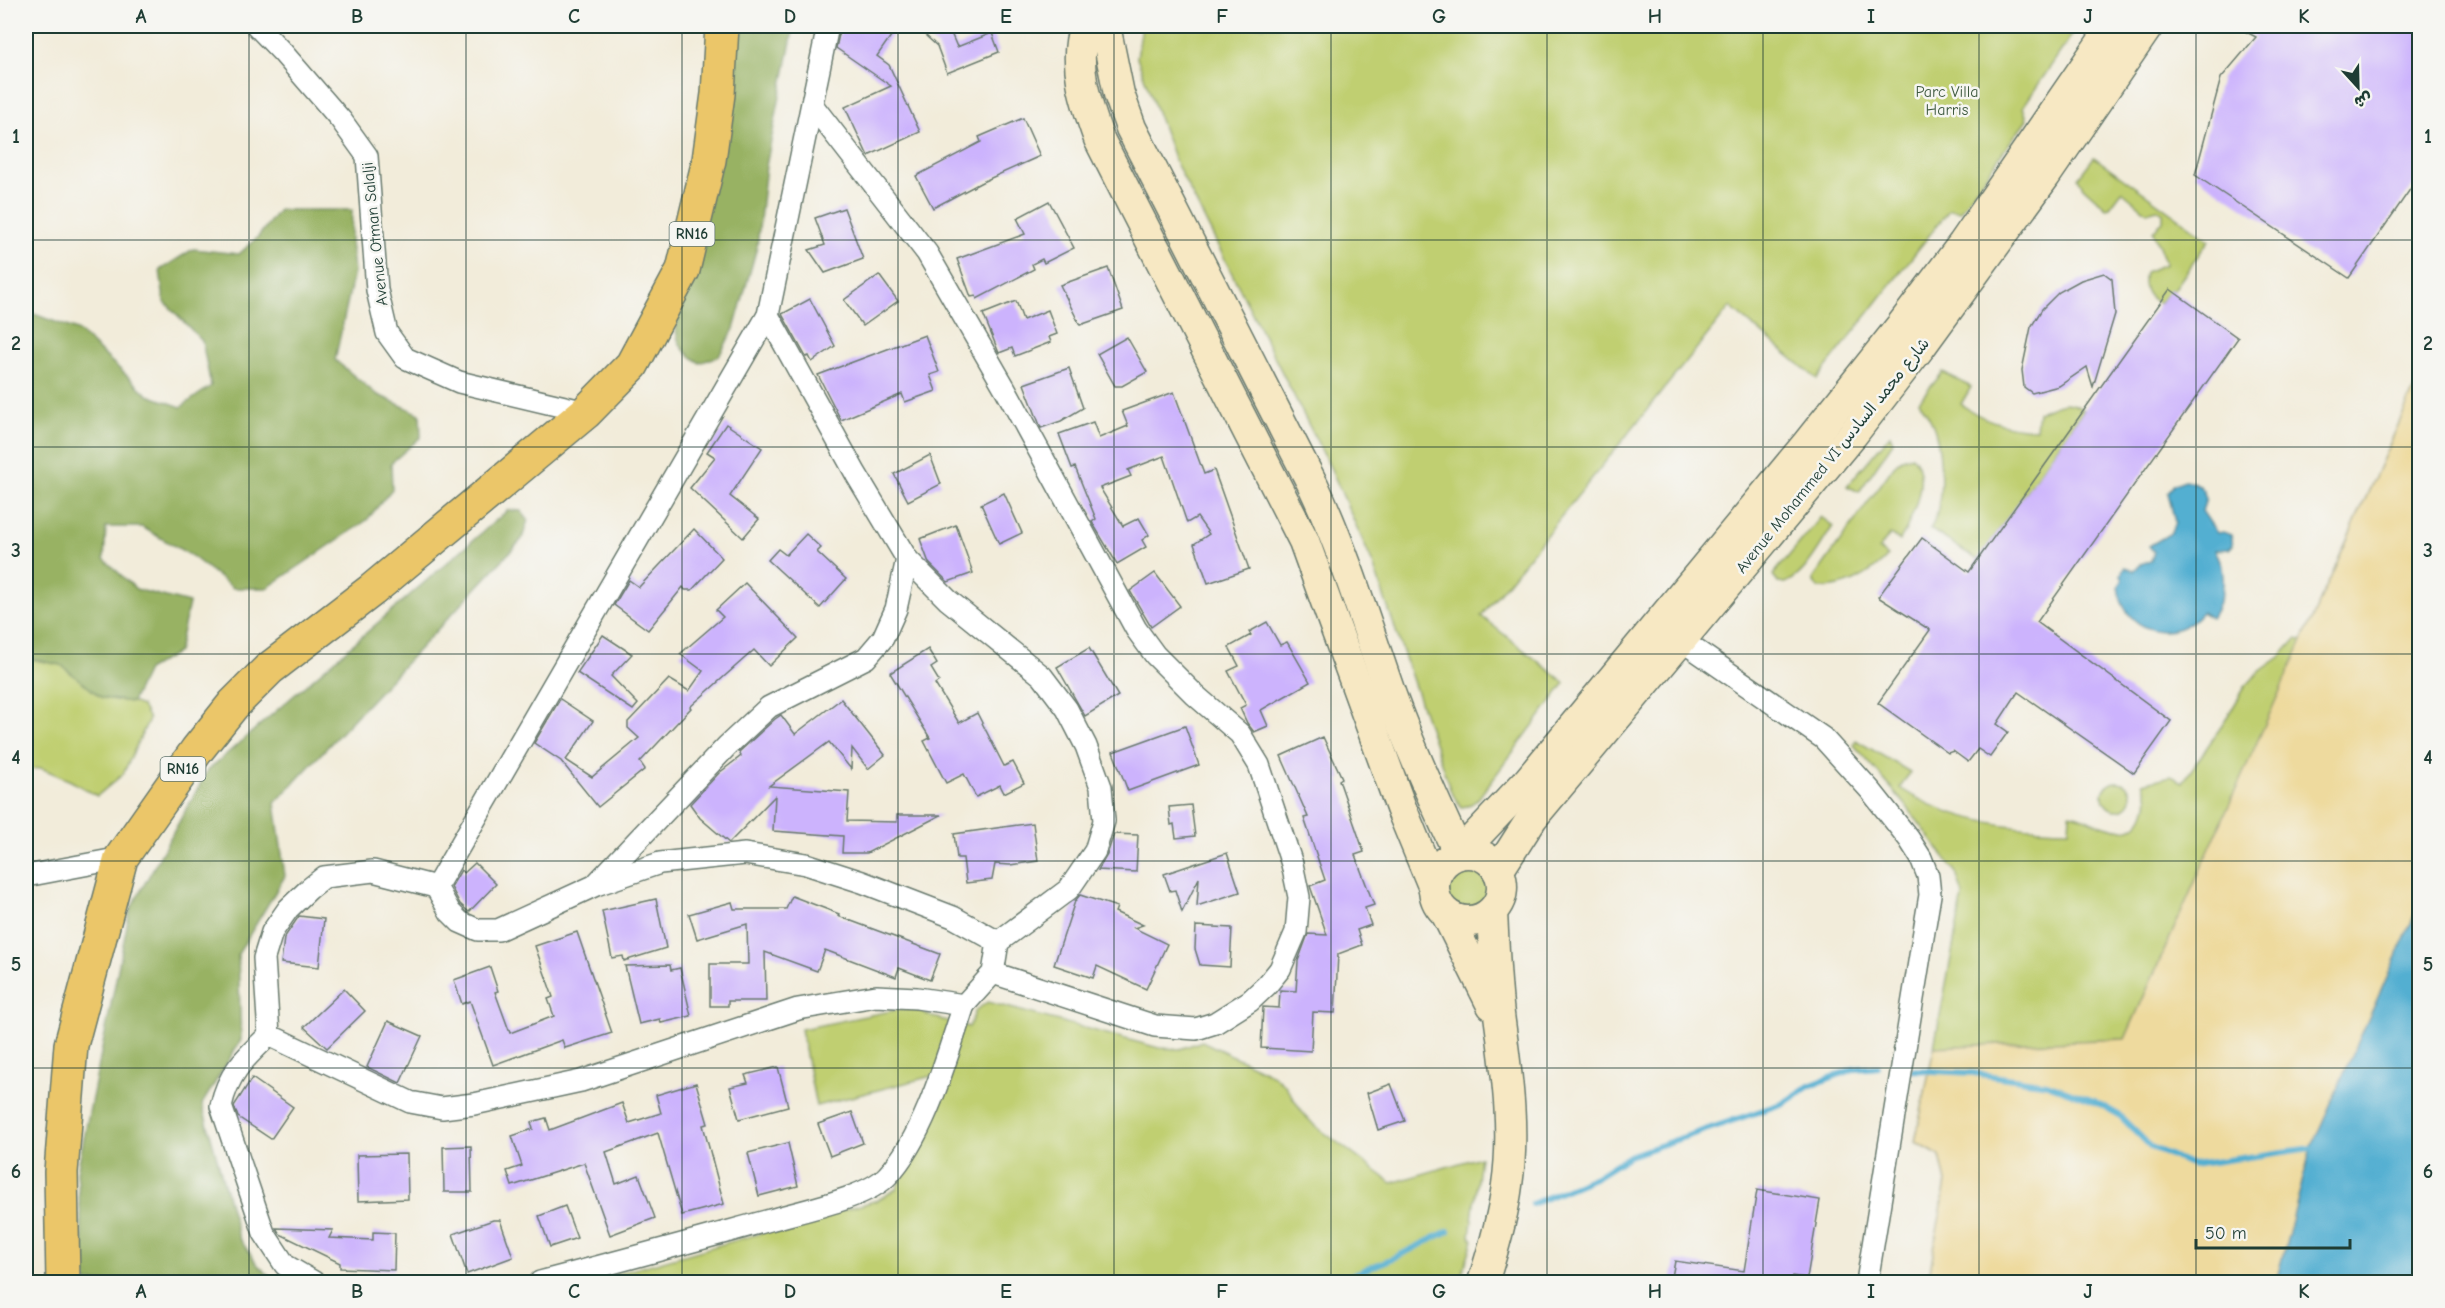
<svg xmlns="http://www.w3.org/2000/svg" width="2445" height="1308" font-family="'Comic Neue','Playpen Sans Arabic',sans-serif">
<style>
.green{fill:#c0cf71;stroke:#708652;stroke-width:1.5}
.forest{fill:#98b263;stroke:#5c784c;stroke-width:1.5}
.sand{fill:#eeda9e;stroke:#868c69;stroke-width:1.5}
.water{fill:#53afd1;stroke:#397682;stroke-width:1.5}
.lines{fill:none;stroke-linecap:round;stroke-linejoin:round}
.stream{stroke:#53afd1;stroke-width:6}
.building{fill:#ccb3fd}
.street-casing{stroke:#697a6e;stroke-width:24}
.secondary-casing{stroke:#697a6e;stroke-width:33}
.primary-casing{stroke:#697a6e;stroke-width:36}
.street{stroke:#fff;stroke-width:21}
.secondary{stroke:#f7e8c3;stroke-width:30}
.primary{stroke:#ebc669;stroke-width:33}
.grid{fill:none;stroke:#1f3d34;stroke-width:1.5;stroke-opacity:0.55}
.labels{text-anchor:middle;stroke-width:5;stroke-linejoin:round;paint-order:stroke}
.shield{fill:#f6f6f2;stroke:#60746d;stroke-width:1.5}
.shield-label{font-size:15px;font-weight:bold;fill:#1f3d34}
.park-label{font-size:16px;fill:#3f5a40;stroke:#f6f6f2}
.street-label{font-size:16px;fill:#1f3d34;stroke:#f6f6f2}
.neatline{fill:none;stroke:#1f3d34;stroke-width:2}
.grid-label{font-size:20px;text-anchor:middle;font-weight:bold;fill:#1f3d34}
</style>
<rect width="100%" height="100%" fill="#f6f6f2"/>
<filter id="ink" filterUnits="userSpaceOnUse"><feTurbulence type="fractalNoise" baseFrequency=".0167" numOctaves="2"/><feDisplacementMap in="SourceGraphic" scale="12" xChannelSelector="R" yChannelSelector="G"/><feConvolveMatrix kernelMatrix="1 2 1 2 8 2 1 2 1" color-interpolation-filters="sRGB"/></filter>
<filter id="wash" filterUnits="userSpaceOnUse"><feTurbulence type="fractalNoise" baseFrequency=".008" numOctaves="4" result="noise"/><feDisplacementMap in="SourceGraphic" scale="24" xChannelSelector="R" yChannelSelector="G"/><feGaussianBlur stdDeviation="1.35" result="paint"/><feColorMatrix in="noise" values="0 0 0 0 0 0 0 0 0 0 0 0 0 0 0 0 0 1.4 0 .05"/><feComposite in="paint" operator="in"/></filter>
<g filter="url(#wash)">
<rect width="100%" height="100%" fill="#f2ecda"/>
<g class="green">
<polygon points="1142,26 2078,26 2023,107 2027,119 1960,211 1949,210 1817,379 1730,307 1481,616 1565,683 1477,800 1468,806 1461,807 1451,792 1373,564 1331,469 1176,163 1137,58"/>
<path d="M2094,157l115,83 -36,51 -3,-1 -10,13c-15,-6 -18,-16 -15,-31l21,-8 -13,-33 10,-9v-9l-6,-4 -10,3 -25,-21 -12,16 -4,1 -23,-21 -5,-9z"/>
<path d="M1943,372l28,15 -10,17c22,17 47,24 75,25l2,-17c20,-6 26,-15 46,-2l-106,150 -48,-31c15,-22 12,-74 5,-98 -3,-11 -10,-21 -16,-30z"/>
<polygon points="1890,435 1893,442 1859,492 1847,486"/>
<path d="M1912,456c20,19 -1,65 -12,85l-10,-7 -11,15 9,7c-19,20 -41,33 -70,32l-4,-6v-4l80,-112 8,-7z"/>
<path d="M1821,517l12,9c-11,16 -33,61 -55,57l-5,-8z"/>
<path d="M2296,639l7,2 -178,398 -191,8 29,-152 -7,-22 -51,-69 -51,-59 2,-5 54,32 -10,16c48,33 112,41 169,42l1,-16c21,3 60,33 74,1 5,-13 5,-20 -1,-32l28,-7 12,6 42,-61 20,-34 14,-15 21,-15z"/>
<polygon points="26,658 61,665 102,698 132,702 142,706 149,719 123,774 97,796 71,781 41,768 26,770"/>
<circle cx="2117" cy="796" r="14"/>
<circle cx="1467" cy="887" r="23"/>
<polygon points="988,1002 1159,1048 1180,1049 1202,1041 1273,1075 1285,1085 1302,1112 1314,1125 1392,1183 1480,1157 1470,1236 1473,1240 1460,1282 589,1282 878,1200 896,1189 948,1083 932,1076 816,1106 801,1029 910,1007 933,1017 969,1027 976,1010"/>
</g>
<g class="forest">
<path d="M733,26h61l-28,140 -9,81 -23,82 -15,27 -19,7c-38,-23 -22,-46 -9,-80z"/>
<polygon points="279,210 352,210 351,241 354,272 335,360 376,394 420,414 421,437 391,463 392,489 367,520 267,588 233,588 192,556 142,527 106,527 104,559 136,589 189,603 178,652 147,670 132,702 102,698 61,665 26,658 26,311 77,330 148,395 181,407 211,386 202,341 164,301 160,270 193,249 239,254 258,237"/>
<polygon points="508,510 521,511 528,520 522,539 275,803 285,876 238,954 241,1040 202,1104 239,1238 258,1265 276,1282 86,1282 77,1172 130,910 208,770"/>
</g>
<polygon class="sand" points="2419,378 2419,905 2311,1148 2276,1282 1928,1282 1946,1182 1940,1156 1915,1142 1934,1047 2125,1039"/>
<g class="water">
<path d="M2185,480c12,2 18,7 21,19l-4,12 15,22 6,-1 8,3 2,10 -4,4 -14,1c13,21 10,48 -4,68l-9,-6c-28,34 -79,20 -84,-25l5,-7 -2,-5 3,-7 10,3 6,-7 11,-3 3,-9 -5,-6 22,-13 4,-11 -7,-29 6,-9z"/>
<polygon points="2419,905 2419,1282 2276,1282 2311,1148"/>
</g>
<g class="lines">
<g class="stream">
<polyline points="1913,1070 1973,1073 2047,1084 2094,1101 2119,1115 2151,1147 2192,1165 2311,1148"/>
<polyline points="1532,1204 1596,1177 1629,1156 1784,1103 1809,1086 1853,1069 1878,1067"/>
<polyline points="1334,1282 1396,1257 1448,1231"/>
</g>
</g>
<g id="blocks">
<g class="building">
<polygon points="843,26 898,26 877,56 889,65 920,132 868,156 845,107 891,86 836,48 840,30"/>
<polygon points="915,26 948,26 957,47 992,33 999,52 947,73 937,46"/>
<polygon points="2235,26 2420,26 2420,175 2349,278 2195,175 2221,78 2256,37"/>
<polygon points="1023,118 1040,156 982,182 933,208 916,176 981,142 979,137"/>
<polygon points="1049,201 1074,248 1044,263 1042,259 1032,264 1034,269 977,299 976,296 971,297 957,259 1025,234 1017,218"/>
<polygon points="844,208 863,259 825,273 809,250 825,245 815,218"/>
<polygon points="1108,268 1123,310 1080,325 1060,285"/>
<polygon points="2104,273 2112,279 2115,314 2093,387 2087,367 2059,386 2032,393 2024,387 2022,370 2031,327 2042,309 2059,292 2081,280"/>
<polygon points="879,275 898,301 863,326 844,300"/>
<polygon points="2170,289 2238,338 2037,622 2171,721 2134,773 2018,692 1997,724 2008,732 1990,757 1978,749 1968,762 1953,751 1948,753 1878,703 1930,630 1878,597 1922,538 1969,572"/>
<polygon points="810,299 835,346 812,362 809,356 806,357 782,314"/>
<polygon points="1016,301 1023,320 1048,310 1057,334 1049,337 1051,342 1015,356 1012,348 999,353 983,314"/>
<polygon points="925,335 939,372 930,375 936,391 905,402 902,394 841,420 818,375"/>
<polygon points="1127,337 1147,372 1122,386 1115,386 1097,354"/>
<polygon points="1069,368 1083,408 1061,421 1041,428 1024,384"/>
<polygon points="1174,392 1204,474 1214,470 1249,569 1208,583 1194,544 1209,534 1197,517 1187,523 1164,456 1128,470 1131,476 1100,488 1123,526 1139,518 1149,535 1142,540 1146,547 1117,564 1092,522 1096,519 1075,467 1072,468 1059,434 1093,422 1099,438 1128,426 1122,411"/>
<polygon points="726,424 762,448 730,496 759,519 743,538 690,488 715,457 707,452"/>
<polygon points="930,455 941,484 908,501 894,474"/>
<polygon points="1004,493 1022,533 999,544 981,504"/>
<polygon points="956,525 973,573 948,582 929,563 920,539"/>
<polygon points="694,529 722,558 692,590 685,590 683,587 648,630 614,605 629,580 639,587"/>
<polygon points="806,534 821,548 817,552 846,579 820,608 768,560 778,549 786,555"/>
<polygon points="1155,573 1180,606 1151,627 1130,591"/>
<polygon points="745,583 798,638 769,666 754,650 690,707 691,708 640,762 645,769 598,807 561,761 534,743 560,699 593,721 566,760 592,777 639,738 628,728 628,722 669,679 689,691 703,671 680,654 723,617 716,610"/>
<polygon points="1267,622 1280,645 1287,642 1310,682 1261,710 1268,726 1254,732 1247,723 1240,708 1246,705 1228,671 1239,666 1229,647 1251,635 1249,632"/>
<polygon points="603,635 632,654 611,676 638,704 633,710 577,673"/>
<polygon points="1089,648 1118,696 1085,716 1057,667"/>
<polygon points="928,649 937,664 931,668 939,681 935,684 959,723 977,713 1004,766 1013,762 1024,783 1004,793 1000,785 976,797 964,774 946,783 924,741 930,738 890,673"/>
<polygon points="841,699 885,755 868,769 852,748 851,769 829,742 769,786 849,792 847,821 897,822 897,815 941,815 867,853 842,853 843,836 773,831 775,796 729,843 700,818 690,804 719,773 741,756 739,752 775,719 781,715 795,734"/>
<polygon points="1185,726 1199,765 1128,791 1113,752"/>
<polygon points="1323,737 1342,778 1339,780 1364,852 1355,855 1374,905 1365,908 1371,925 1357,930 1362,945 1338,954 1335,1013 1313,1012 1311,1051 1261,1048 1263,1007 1279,1008 1280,990 1296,991 1298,961 1308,934 1327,935 1310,886 1325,880 1304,818 1308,817 1281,756"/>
<polygon points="1191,805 1195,836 1176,838 1174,824 1171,825 1169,807"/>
<polygon points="1033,823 1038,861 1010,865 995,864 992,880 966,883 963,858 957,858 954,834"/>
<polygon points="1114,834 1138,835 1136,872 1098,870 1107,855"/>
<polygon points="1227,853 1240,892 1197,906 1199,878 1182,912 1175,890 1170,891 1164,874"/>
<polygon points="475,863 496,884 469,912 460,904 451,887 461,870 464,873"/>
<polygon points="1080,895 1117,907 1115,912 1143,925 1134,928 1167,944 1146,989 1097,966 1093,978 1054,965 1075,901"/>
<polygon points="792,896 839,914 838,916 940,954 930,980 899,968 896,977 825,950 817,971 765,952 766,1001 728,1001 728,1006 710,1006 710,964 748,964 747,924 697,939 689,914 732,902 734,909 786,909"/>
<polygon points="656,899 666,948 624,961 623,956 612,958 602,911"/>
<polygon points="299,916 324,919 319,967 281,963 284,938"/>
<polygon points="1196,926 1232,928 1230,967 1200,965 1195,949"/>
<polygon points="577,932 612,1033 565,1048 562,1040 493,1065 470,1001 462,1004 454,980 490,967 498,991 495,992 510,1033 554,1016 548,999 553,997 535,946"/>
<polygon points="670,965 671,970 680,968 691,1016 661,1023 660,1019 639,1024 625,966"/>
<polygon points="344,989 365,1011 327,1048 304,1027"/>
<polygon points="388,1021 422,1036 400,1083 367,1067"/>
<polygon points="778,1067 788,1106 739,1119 730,1087 748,1083 745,1075"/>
<polygon points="252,1078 293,1107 271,1139 238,1117 234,1106"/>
<polygon points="696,1083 708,1124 703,1125 724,1204 682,1215 658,1133 606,1152 616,1184 639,1175 655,1218 610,1235 584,1163 512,1186 507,1171 522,1166 512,1136 533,1129 531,1122 546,1118 550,1130 622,1103 629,1123 661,1113 656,1095"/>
<polygon points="1391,1084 1405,1121 1378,1130 1367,1093"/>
<polygon points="852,1112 863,1143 830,1156 818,1124"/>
<polygon points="788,1143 798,1186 759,1196 748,1153"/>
<polygon points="471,1146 472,1192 444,1192 443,1147"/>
<polygon points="407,1154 408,1199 358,1201 357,1155"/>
<polygon points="1757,1190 1820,1200 1807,1278 1792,1276 1792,1282 1671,1282 1675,1261 1744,1271"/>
<polygon points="565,1206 577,1238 550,1247 539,1216"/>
<polygon points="493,1220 500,1220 513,1257 467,1274 453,1234"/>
<polygon points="276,1228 333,1230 329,1238 373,1240 373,1232 395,1233 394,1270 340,1268 340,1263 280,1234"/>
</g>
</g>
</g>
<g filter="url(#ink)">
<use href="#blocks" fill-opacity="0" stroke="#697a6e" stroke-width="1.5"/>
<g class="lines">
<defs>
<g id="street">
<polyline points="257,26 283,53 341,120 367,156 377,290 387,333 405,358 459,382 586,412"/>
<polyline points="813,106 927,253 1006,390 1136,629 1155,655 1195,695 1240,734 1259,765 1292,864 1299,897 1296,932 1280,969 1267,985 1250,1001 1215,1023 1196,1029 1155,1026 993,973"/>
<polyline points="907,559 948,600 1042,676 1067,709 1086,746 1101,787 1104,821 1095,851 1069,889 998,942 993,973 964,1005 917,998 876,996 798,1009 581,1081 474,1104 442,1108 410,1102 269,1035 264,958 272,932 288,909 309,889 324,877 373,871 436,887 450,912 460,922 478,930 498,930 596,885 660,863 745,854 806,864 862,882 953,917 998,942"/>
<polyline points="1681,640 1823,738 1871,791 1909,839 1921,858 1928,876 1930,895 1925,925 1867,1282"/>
<polyline points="26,876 121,858"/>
<polyline points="598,882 727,746 769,707 866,658 883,638 896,609 907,559 856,474 768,315"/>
<polyline points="436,887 768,315 828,26"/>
<path d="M269,1035c-24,23 -41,38 -48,71l43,127 21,32 29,17"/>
<path d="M540,1282c77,-20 153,-41 230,-62 30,-9 98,-22 118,-45 37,-39 59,-119 76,-170"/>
</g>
<g id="secondary">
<path d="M1085,26c-13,37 1,77 14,113l205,402 97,267 33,80"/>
<path d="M1105,26l14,68 12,34 182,357c31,66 52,136 76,205 20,56 45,111 70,164l70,-74 278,-336 94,-118 62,-82 150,-218"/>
<circle cx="1468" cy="887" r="34"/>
<polyline points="1498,871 1532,818 1852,435 1921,346 2045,176 2148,26"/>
<polyline points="1447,915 1492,1005"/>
<path d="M1483,1282c10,-31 20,-64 24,-97 8,-54 0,-110 -7,-163 -5,-36 -6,-73 -8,-110"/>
</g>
<polyline id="primary" points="63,1282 61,1172 71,1045 121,858 197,750 233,705 269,669 372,590 586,412 632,365 683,270 709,160 718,94 722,26"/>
</defs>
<use href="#street" class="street-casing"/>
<use href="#secondary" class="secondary-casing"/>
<use href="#primary" class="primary-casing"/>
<use href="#street" class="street"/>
<use href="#secondary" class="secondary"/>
<use href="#primary" class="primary"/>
</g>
</g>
<path class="grid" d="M249,26v1256M466,26v1256M682,26v1256M898,26v1256M1114,26v1256M1331,26v1256M1547,26v1256M1763,26v1256M1979,26v1256M2196,26v1256M26,240h2394M26,447h2394M26,654h2394M26,861h2394M26,1068h2394"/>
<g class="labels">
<g class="shield">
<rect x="669.5" y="222" width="45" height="24" rx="4.5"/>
<rect x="160.5" y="757" width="45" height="24" rx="4.5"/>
</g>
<g class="shield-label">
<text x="692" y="239">RN16</text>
<text x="183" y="774">RN16</text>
</g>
<g class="park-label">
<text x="1947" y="97">Parc Villa<tspan x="1947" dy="18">Harris</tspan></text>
</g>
<g class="street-label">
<text transform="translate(374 234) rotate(-96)" y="6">Avenue Otman Salalji</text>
<text transform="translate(1832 455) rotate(-51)" y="6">Avenue Mohammed VI شارع محمد السادس</text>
</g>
</g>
<rect width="2445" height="1308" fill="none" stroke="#f6f6f2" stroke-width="66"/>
<g transform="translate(2358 87) rotate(158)" stroke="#f6f6f2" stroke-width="4.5" paint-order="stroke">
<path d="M0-4.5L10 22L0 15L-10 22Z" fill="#1f3d34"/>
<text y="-9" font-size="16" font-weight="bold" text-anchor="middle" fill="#1f3d34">ش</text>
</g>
<path d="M2196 1239v9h154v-9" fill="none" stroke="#1f3d34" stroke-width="3"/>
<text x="2205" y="1239" font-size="18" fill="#1f3d34" stroke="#f6f6f2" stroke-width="4.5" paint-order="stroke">50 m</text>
<rect x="33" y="33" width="2379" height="1242" class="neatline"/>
<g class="grid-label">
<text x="141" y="23">A</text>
<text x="357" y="23">B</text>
<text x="574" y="23">C</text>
<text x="790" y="23">D</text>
<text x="1006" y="23">E</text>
<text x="1222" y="23">F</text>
<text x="1439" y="23">G</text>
<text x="1655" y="23">H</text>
<text x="1871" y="23">I</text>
<text x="2088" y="23">J</text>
<text x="2304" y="23">K</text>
<text x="16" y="143">1</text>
<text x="2428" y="143">1</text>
<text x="16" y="350">2</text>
<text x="2428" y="350">2</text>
<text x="16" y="557">3</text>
<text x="2428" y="557">3</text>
<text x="16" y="764">4</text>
<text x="2428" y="764">4</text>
<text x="16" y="971">5</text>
<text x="2428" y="971">5</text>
<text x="16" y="1178">6</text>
<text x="2428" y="1178">6</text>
<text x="141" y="1298">A</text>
<text x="357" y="1298">B</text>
<text x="574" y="1298">C</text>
<text x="790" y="1298">D</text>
<text x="1006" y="1298">E</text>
<text x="1222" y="1298">F</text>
<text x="1439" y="1298">G</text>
<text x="1655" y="1298">H</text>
<text x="1871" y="1298">I</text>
<text x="2088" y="1298">J</text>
<text x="2304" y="1298">K</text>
</g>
</svg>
